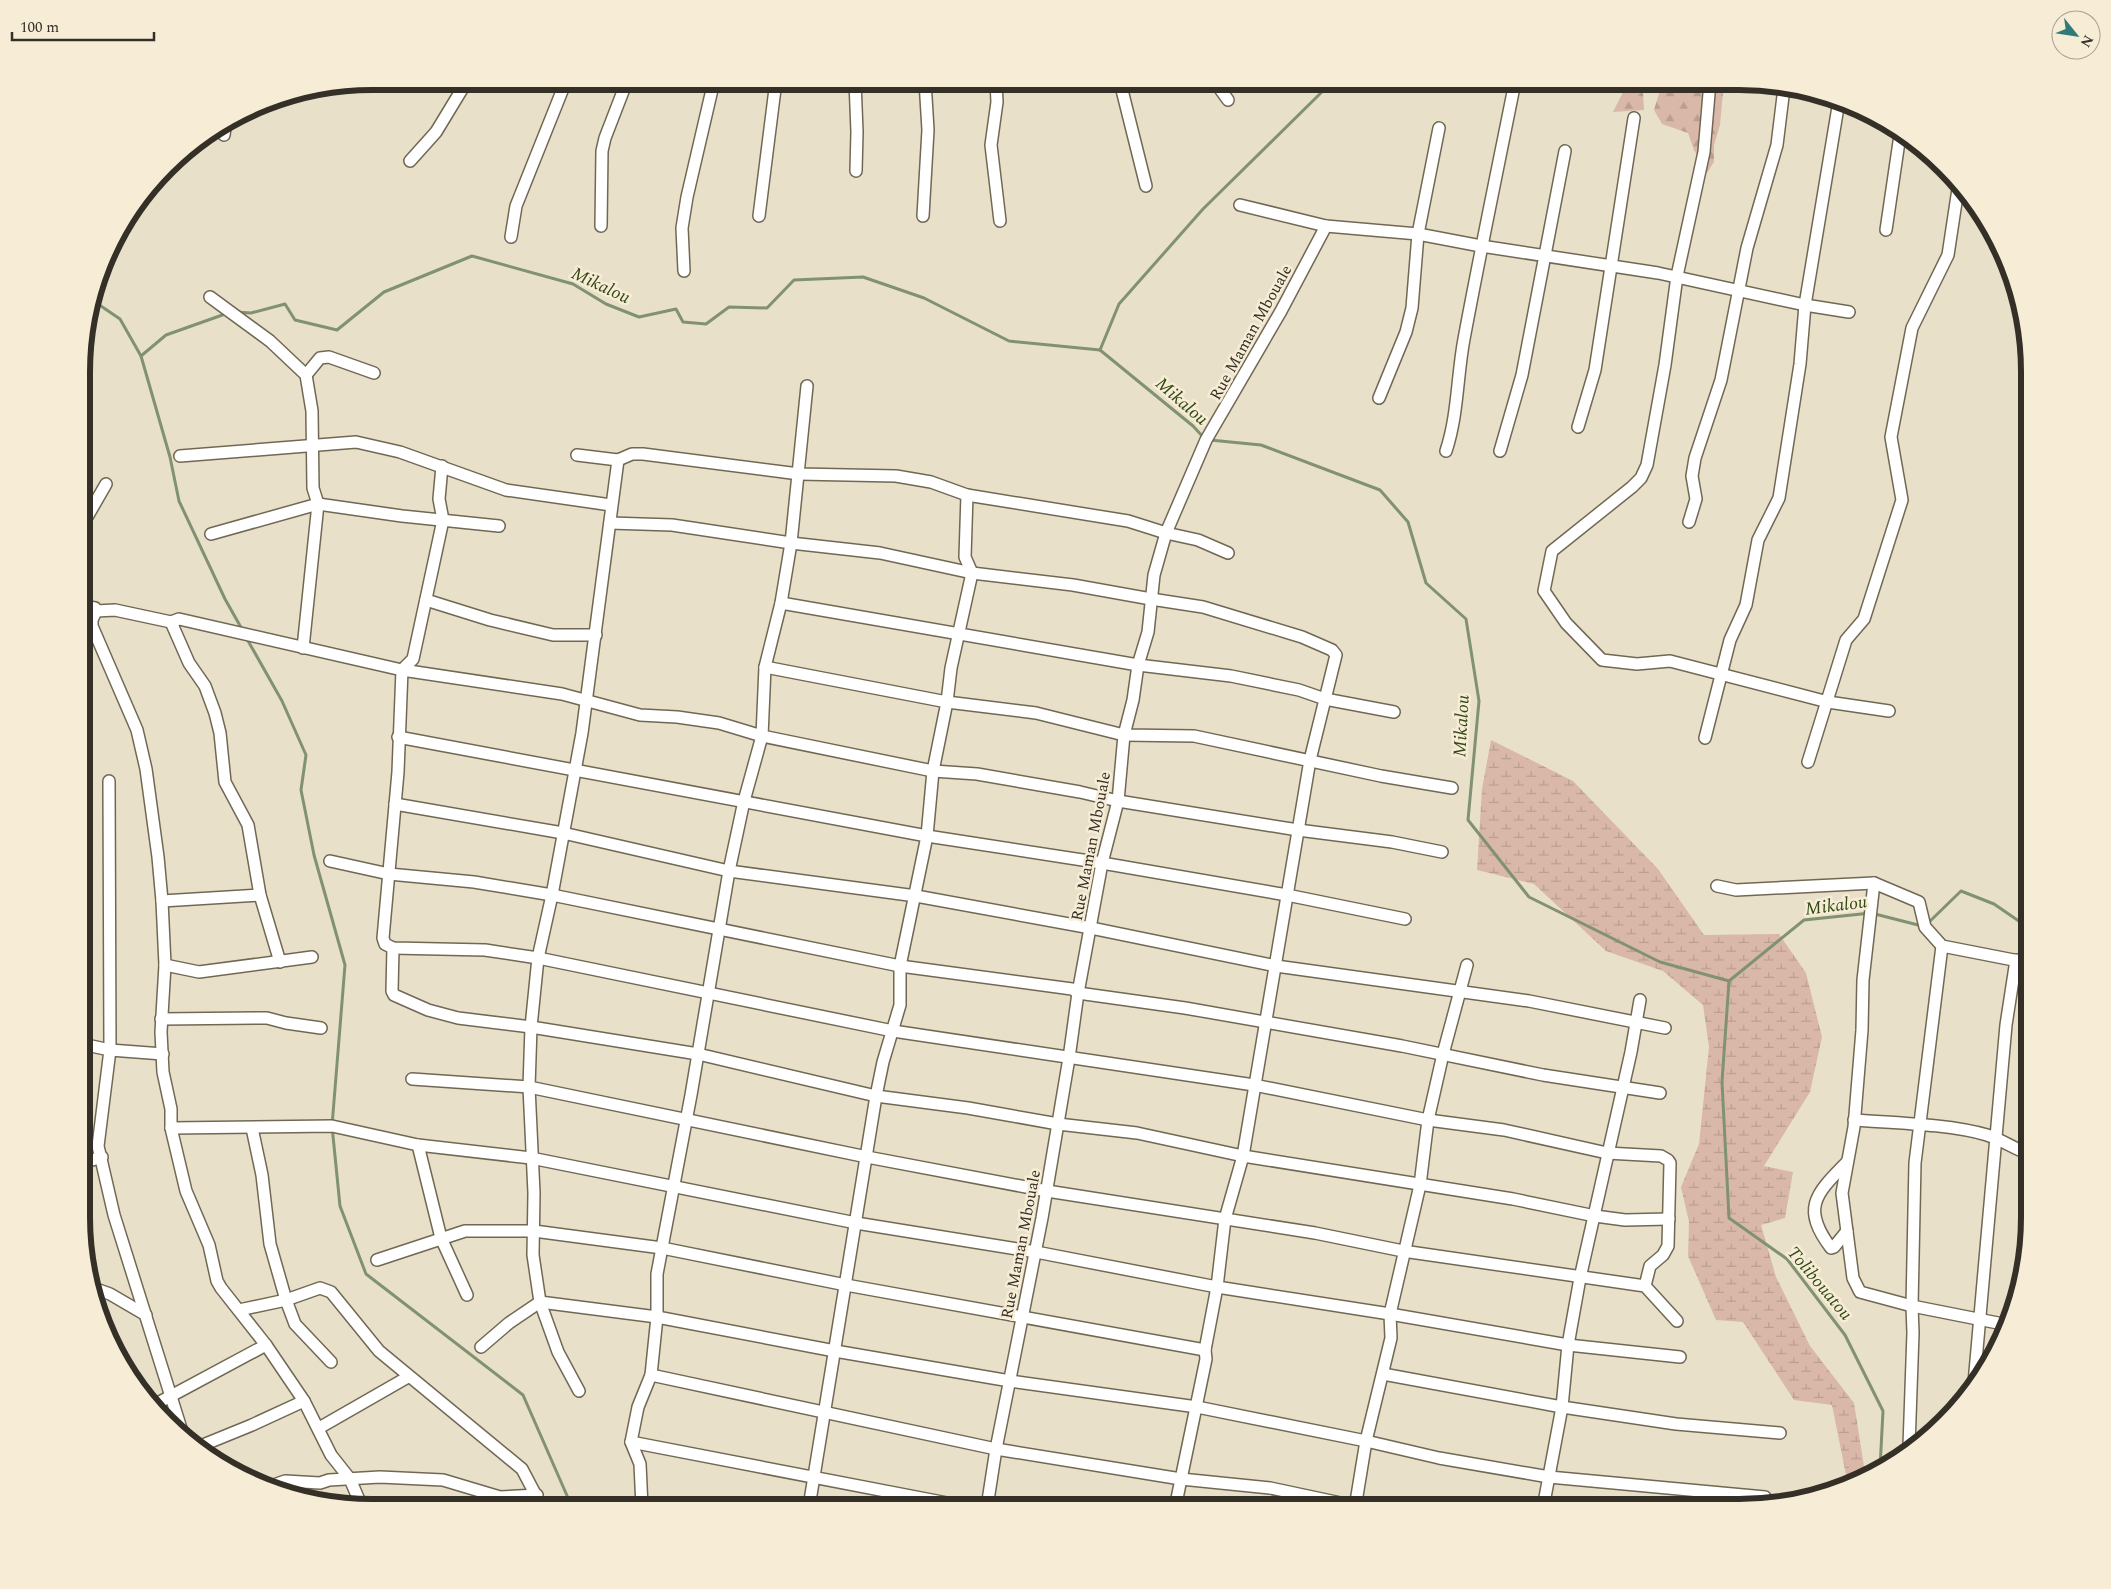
<svg xmlns="http://www.w3.org/2000/svg" width="2111" height="1589" font-family="Spectral,serif">
<style>
.forest{fill:url(#forest-firs)}
.wetland{fill:url(#wetland-marsh)}
.lines{fill:none;stroke-linecap:round;stroke-linejoin:round}
.stream{stroke:#809270;stroke-width:3}
.minor-casing{stroke:#706854;stroke-width:14}
.minor{stroke:#fff;stroke-width:11}
.labels{text-anchor:middle;stroke-width:5;stroke-linejoin:round;paint-order:stroke}
.street-label{font-size:16px;fill:#343027;stroke:#f7edd7}
.water-label{font-size:18px;font-style:italic;fill:#324a15;stroke:#f7edd7}
.rim{fill:none;stroke:#343027;stroke-width:6}
</style>
<defs>
<pattern id="forest-firs" width="22" height="20" patternUnits="userSpaceOnUse" patternTransform="scale(1.25)"><rect width="22" height="20" fill="#d9b8a9"/><path d="M5 1l3.5 6h-7zM16 11l3.5 6h-7z" fill="#bb9e91"/></pattern>
<pattern id="wetland-marsh" width="20" height="14" patternUnits="userSpaceOnUse" patternTransform="scale(1.25)"><rect width="20" height="14" fill="#d9b8a9"/><path d="M1 5h8M5 5V1M11 12h8M15 12V8" fill="none" stroke="#bb9e91"/></pattern>
</defs>
<rect width="100%" height="100%" fill="#e9e0ca"/>
<g class="forest">
<polygon points="1628,82 1651,82 1643,92 1644,110 1613,112"/>
<polygon points="1655,82 1724,82 1720,125 1714,145 1714,162 1707,173 1694,150 1688,133 1662,124 1654,110 1661,87"/>
</g>
<polygon class="wetland" points="1491,740 1573,781 1658,869 1704,935 1779,934 1806,973 1822,1037 1810,1092 1764,1166 1793,1172 1785,1218 1761,1225 1776,1277 1810,1346 1854,1403 1866,1479 1848,1485 1832,1405 1794,1400 1743,1322 1716,1320 1688,1256 1689,1222 1681,1187 1699,1144 1709,1047 1703,1005 1663,971 1606,951 1534,884 1477,870 1482,789"/>
<g class="lines">
<g class="stream">
<polyline points="95,302 120,319 141,356 166,335 228,313"/>
<polyline points="236,312 251,313 285,304 295,320 337,330 384,292 472,256 573,284 606,304 639,317 676,309 683,322 706,324 729,307 767,308 794,280 863,277 924,298 1009,341 1100,350 1193,426 1204,438"/>
<polyline points="1100,350 1119,304 1203,209 1332,82"/>
<polyline points="141,356 170,457 179,501 225,599 243,631"/>
<polyline points="1210,440 1261,445 1380,490 1408,522 1426,583 1466,619 1479,701 1468,820 1529,897 1660,962 1729,981"/>
<polyline points="247,639 282,701 306,755 301,790 314,855 345,965 332,1126 340,1206 366,1274 523,1395 572,1507"/>
<polyline points="1927,924 1961,891 1994,904 2029,928"/>
<polyline points="1729,981 1722,1082 1729,1218 1787,1259 1845,1335 1883,1411 1880,1468"/>
<polyline points="1729,981 1804,920 1871,913 1922,926"/>
</g>
<defs>
<g id="minor">
<polyline points="855,81 857,132 856,171"/>
<polyline points="996,82 997,102 991,145 1000,221"/>
<polyline points="1120,82 1146,186"/>
<polyline points="1215,82 1228,100"/>
<polyline points="1710,82 1704,152 1677,276 1665,365 1647,465 1641,478 1632,487 1552,551 1544,591 1566,623 1602,660 1637,664 1670,661 1828,702 1889,711"/>
<polyline points="224,135 225,128"/>
<polyline points="410,161 436,132 467,81"/>
<polyline points="1240,205 1326,226 1418,234 1481,246 1658,273 1805,305 1849,312"/>
<polyline points="759,216 776,81"/>
<polyline points="923,216 928,130 925,81"/>
<polyline points="601,226 602,151 605,138 627,81"/>
<polyline points="1886,230 1900,135"/>
<polyline points="511,237 516,206 566,81"/>
<polyline points="684,271 682,228 687,197 714,81"/>
<polyline points="210,297 270,341 306,375 312,411 313,488 318,504 303,648"/>
<polyline points="306,375 320,358 329,357 374,373"/>
<polyline points="1379,398 1406,332 1412,308 1418,234 1439,128"/>
<polyline points="1578,427 1595,370 1634,118"/>
<path d="M1446,451c12,-36 11,-75 18,-112 16,-86 34,-172 51,-257"/>
<polyline points="1500,451 1522,375 1565,151"/>
<polyline points="577,455 618,460 632,454 643,454 799,474 896,476 931,482 967,495 1128,521 1166,533 1198,540 1228,553"/>
<polyline points="180,456 356,442 400,452 506,490 611,505"/>
<polyline points="442,466 439,499 443,520 413,659 402,670 398,772 383,938 385,944 393,948 485,950 538,958 893,1031 1254,1085 1428,1120 1504,1130 1607,1153 1661,1156 1668,1160 1670,1163 1668,1246 1663,1255 1650,1266 1645,1286"/>
<polyline points="1689,522 1696,499 1692,476 1695,458 1721,380 1747,248 1777,145 1784,88"/>
<polyline points="610,523 672,525 791,543 880,553 972,573 1073,585 1151,599 1203,607 1302,637 1332,650 1336,655 1310,760 1243,1156 1225,1219 1217,1287 1205,1350 1206,1359 1175,1508"/>
<polyline points="83,524 106,484"/>
<polyline points="211,534 318,504 402,516 499,526"/>
<polyline points="426,600 490,620 553,635 596,635"/>
<polyline points="781,603 1138,665 1231,676 1299,690 1325,699 1394,712"/>
<polyline points="83,606 95,608 96,611 115,610 171,622 179,619 402,670 562,694 640,715 677,717 719,723 762,736 933,771 977,774 1080,792 1118,801 1298,830 1392,842 1442,852"/>
<polyline points="96,611 92,620 92,626 137,730 146,769 158,857 162,901 165,965 161,1032 163,1072 171,1109 171,1128 186,1191 209,1245 217,1281 221,1288 266,1345 304,1401 331,1455 350,1479 362,1507"/>
<polyline points="171,622 189,663 205,686 215,713 220,733 225,782 248,825 260,895 280,962"/>
<polyline points="765,667 947,702 1036,713 1124,735 1194,736 1381,776 1452,788"/>
<polyline points="398,737 927,836 1102,863 1287,895 1405,919"/>
<polyline points="1705,738 1730,640 1746,605 1758,540 1779,498 1800,364 1805,305 1839,101"/>
<polyline points="1808,762 1846,640 1864,619 1902,500 1891,437 1912,328 1948,255 1958,189"/>
<polyline points="109,781 110,1050 98,1146 114,1215 184,1438"/>
<polyline points="395,804 563,833 729,871 916,896 1091,928 1276,966 1529,1001 1665,1028"/>
<polyline points="330,861 389,874 474,882 552,895 900,966 1072,989 1078,993 1185,1008 1402,1046 1543,1075 1660,1093"/>
<polyline points="1874,883 1863,980 1862,1030 1854,1127 1842,1193 1853,1278 1860,1292 1912,1306 2008,1325"/>
<polyline points="1717,886 1736,890 1874,883 1919,902 1925,927 1942,946 2029,963"/>
<polyline points="162,901 260,895"/>
<polyline points="393,948 392,991 394,995 428,1010 458,1018 531,1027 698,1054 876,1096 968,1108 1058,1124 1137,1133 1243,1156 1513,1199 1595,1216 1625,1220 1669,1219"/>
<polyline points="165,965 199,972 312,957"/>
<polyline points="161,1019 267,1018 286,1023 321,1028"/>
<polyline points="82,1044 110,1050 163,1054"/>
<polyline points="412,1079 529,1087 867,1157 1047,1191 1315,1233 1403,1251 1645,1286 1677,1321"/>
<path d="M1854,1120c40,3 96,4 133,15 15,5 28,14 42,19"/>
<polyline points="171,1128 332,1126 418,1145 531,1158 856,1223 1036,1252 1217,1287 1390,1314 1568,1345 1680,1357"/>
<polyline points="252,1128 262,1175 270,1244 286,1300 295,1324 331,1362"/>
<polyline points="418,1145 441,1238 467,1295"/>
<polyline points="82,1163 102,1157"/>
<path d="M1847,1231l-13,16 -3,1c-31,-41 -14,-55 16,-86"/>
<polyline points="377,1260 465,1231 534,1231 662,1248 846,1285 1205,1350"/>
<polyline points="96,1289 110,1294 146,1315"/>
<polyline points="239,1310 286,1300 320,1288 331,1292 379,1351 522,1469 542,1507"/>
<polyline points="481,1347 509,1323 540,1302 657,1317 835,1351 1010,1381 1197,1407 1366,1441 1439,1458 1549,1477 1765,1497"/>
<polyline points="1383,1374 1562,1407 1676,1424 1780,1433"/>
<polyline points="651,1375 996,1449 1181,1479 1270,1488 1364,1508"/>
<polyline points="1974,1383 2006,1025 2016,960"/>
<polyline points="579,1391 558,1352 540,1302 533,1255 534,1193 529,1087 531,1027 538,958 552,895 582,733 618,460"/>
<polyline points="156,1404 266,1345"/>
<polyline points="319,1428 408,1377"/>
<polyline points="631,1442 968,1507"/>
<polyline points="1909,1446 1913,1333 1912,1306 1915,1163 1942,946"/>
<polyline points="198,1447 252,1425 304,1401"/>
<polyline points="268,1487 285,1481 320,1483 329,1480 380,1477 443,1480 500,1497 537,1495"/>
<polyline points="642,1507 640,1464 631,1442 638,1407 651,1375 657,1317 657,1274 691,1095 729,871 744,801 762,736 765,667 781,603 791,543 807,386"/>
<polyline points="809,1507 876,1096 883,1062 900,1005 900,966 927,836 933,771 947,702 951,668 972,573 965,557 967,495"/>
<polyline points="987,1507 996,1449 1042,1218 1069,1058 1078,993 1102,863 1118,801 1124,735 1133,700 1138,665 1148,632 1154,575 1166,533 1206,440 1281,311 1326,226"/>
<polyline points="1355,1508 1366,1441 1391,1338 1390,1314 1420,1185 1428,1120 1443,1054 1467,965"/>
<polyline points="1543,1508 1562,1407 1568,1345 1580,1278 1631,1052 1640,1000"/>
</g>
</defs>
<use href="#minor" class="minor-casing"/>
<use href="#minor" class="minor"/>
</g>
<g class="labels">
<g class="street-label">
<text transform="translate(1250 332) rotate(-61)" y="6">Rue Maman Mbouale</text>
<text transform="translate(1090 846) rotate(-79)" y="6">Rue Maman Mbouale</text>
<text transform="translate(1020 1244) rotate(-79)" y="6">Rue Maman Mbouale</text>
</g>
<g class="water-label">
<text transform="translate(601 285) rotate(25)" y="6">Mikalou</text>
<text transform="translate(1182 401) rotate(41)" y="6">Mikalou</text>
<text transform="translate(1461 726) rotate(-87)" y="6">Mikalou</text>
<text transform="translate(1836 905) rotate(-7)" y="6">Mikalou</text>
<text transform="translate(1820 1283) rotate(50)" y="6">Tolibouatou</text>
</g>
</g>
<path d="M0 0H2111V1589H0ZM372 90H1739A282 282 0 0 1 2021 372V1217A282 282 0 0 1 1739 1499H372A282 282 0 0 1 90 1217V372A282 282 0 0 1 372 90Z" fill="#f7edd7" fill-rule="evenodd"/>
<path class="rim" d="M372 90H1739A282 282 0 0 1 2021 372V1217A282 282 0 0 1 1739 1499H372A282 282 0 0 1 90 1217V372A282 282 0 0 1 372 90Z"/>
<g transform="translate(2076 35) rotate(120)"><circle r="24" fill="#f7edd7" stroke="#a9a191"/>
<path d="M0-4L9 19L0 12L-9 19Z" fill="#317a78"/>
<text y="-8" font-size="14" font-weight="bold" text-anchor="middle" fill="#343027">N</text>
</g>
<path d="M12 32v8h142v-8" fill="none" stroke="#343027" stroke-width="2.5"/>
<text x="20" y="32" font-size="15" fill="#343027" stroke="#f7edd7" stroke-width="4" paint-order="stroke">100 m</text>
</svg>
